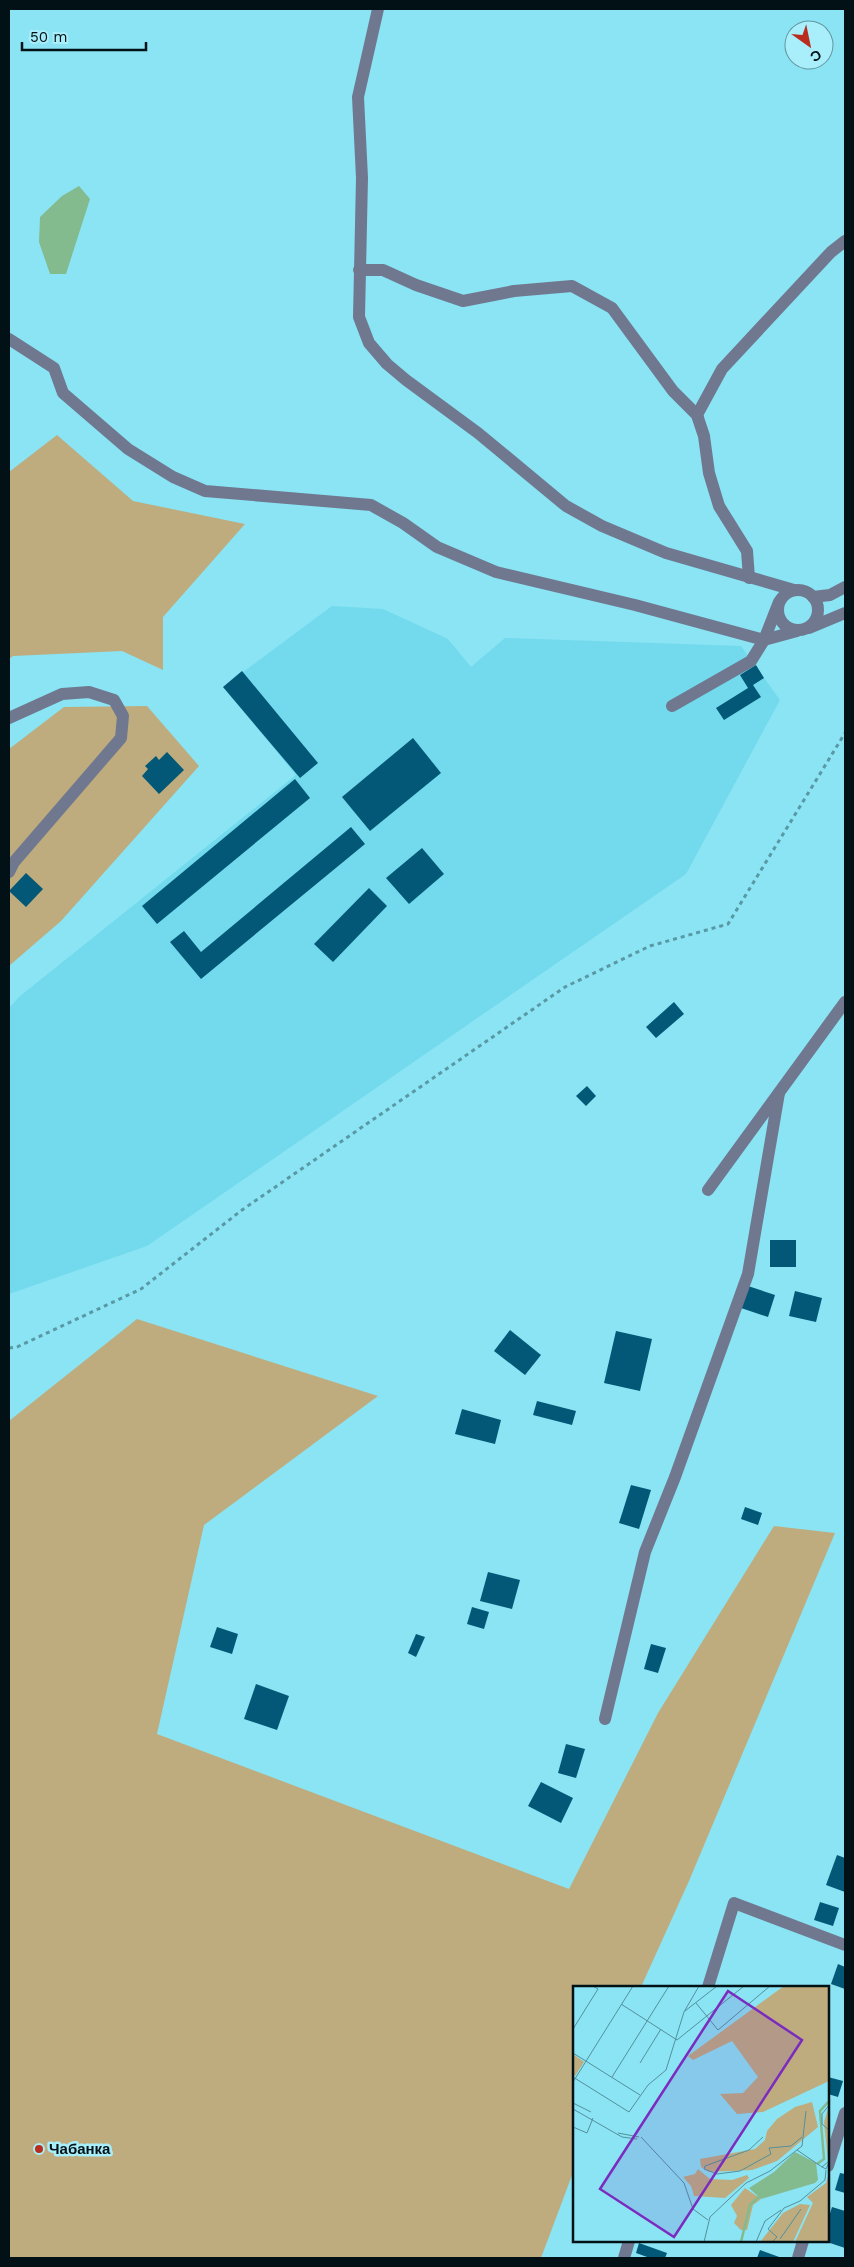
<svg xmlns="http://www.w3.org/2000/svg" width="854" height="2267" font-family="'Work Sans',sans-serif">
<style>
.built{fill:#72daec}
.green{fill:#beac7e}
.water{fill:#83ba8e}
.building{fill:#025876}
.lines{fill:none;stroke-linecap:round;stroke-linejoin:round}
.path{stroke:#5998a4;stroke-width:3;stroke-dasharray:4 4;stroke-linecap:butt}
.minor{stroke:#707890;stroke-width:12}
.poi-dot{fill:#ba2d1e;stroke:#a8eefb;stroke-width:2}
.labels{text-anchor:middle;stroke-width:5;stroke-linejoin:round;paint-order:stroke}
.poi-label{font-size:15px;font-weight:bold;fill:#011115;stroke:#a8eefb;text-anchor:start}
.inset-river{fill:none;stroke:#83ba8e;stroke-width:2.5}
.inset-road{fill:none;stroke:#53909b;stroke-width:1}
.view{fill:#7b2cbf;fill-opacity:0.15;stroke:#7b2cbf;stroke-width:2.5}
.inset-edge{fill:none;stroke:#011115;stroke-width:2.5}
</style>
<rect width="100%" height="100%" fill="#8ae4f4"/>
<polygon class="built" points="332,606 383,609 448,639 471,667 505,638 741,646 780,700 686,874 147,1246 9,1294 9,1008 19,997 296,775 223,687"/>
<g class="green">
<polygon points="57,435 133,501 245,524 163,617 163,670 122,651 13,656 9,659 9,472"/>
<polygon points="147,706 199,766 61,921 9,966 9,749 64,707"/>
<polygon points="137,1319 378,1396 204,1525 157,1734 569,1889 658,1713 774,1526 835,1533 689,1881 641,1987 574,1987 574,2170 541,2258 9,2258 9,1421"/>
</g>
<polygon class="water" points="79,186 90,199 66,274 50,274 39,242 40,217 62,196"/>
<g class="building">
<polygon points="756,665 764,678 753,685 761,697 724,720 716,708 748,688 740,675"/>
<polygon points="242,671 318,763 300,778 223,687"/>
<polygon points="413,738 441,773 370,831 342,797"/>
<polygon points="167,752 184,770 159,794 142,776 148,769 145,766 156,756 159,760"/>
<polygon points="295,779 310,798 157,924 142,906"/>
<polygon points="351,827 365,844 201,979 170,942 184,931 201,952"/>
<polygon points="422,848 444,874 409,904 386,878"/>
<polygon points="26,873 43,889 26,907 9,891"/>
<polygon points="369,888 387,906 333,962 314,944"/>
<polygon points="674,1002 684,1014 656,1038 646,1027"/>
<polygon points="587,1086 596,1096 586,1106 576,1096"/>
<rect x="770" y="1240" width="26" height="27"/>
<polygon points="748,1286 775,1295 768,1317 741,1308"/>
<polygon points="795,1291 822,1298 816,1322 789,1316"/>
<polygon points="510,1330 541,1355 525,1375 494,1351"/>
<polygon points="616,1331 652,1339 640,1391 604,1383"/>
<polygon points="537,1401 576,1411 572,1425 533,1415"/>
<polygon points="462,1409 501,1420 495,1444 455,1434"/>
<polygon points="631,1485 651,1490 639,1529 619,1523"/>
<polygon points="745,1507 762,1513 758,1525 741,1519"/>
<polygon points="488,1572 520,1580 512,1609 480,1601"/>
<polygon points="472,1607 489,1612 484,1629 467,1624"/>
<polygon points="217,1627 238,1634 232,1654 210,1647"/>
<polygon points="416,1634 425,1637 416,1657 408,1653"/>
<polygon points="651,1644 666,1648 658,1673 644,1669"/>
<polygon points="256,1684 289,1696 277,1730 244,1719"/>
<polygon points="566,1744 585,1749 576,1778 558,1773"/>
<polygon points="541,1782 573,1798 561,1823 528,1806"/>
<polygon points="837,1855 845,1858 845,1892 826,1885"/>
<polygon points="820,1902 839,1908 833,1926 814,1920"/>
<polygon points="838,1964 845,1967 845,1989 831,1984"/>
<polygon points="828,2077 843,2081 838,2097 828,2094"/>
<polygon points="840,2173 845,2174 845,2193 835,2190"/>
<polygon points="832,2207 845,2211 845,2248 824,2241 828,2241 828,2220"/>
<polygon points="639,2243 667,2253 665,2258 650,2258 636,2253"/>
<polygon points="760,2250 782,2258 757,2258"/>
</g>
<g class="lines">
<polyline class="path" points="9,1348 17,1347 141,1289 242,1210 565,987 650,946 728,924 845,733"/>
<g class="minor">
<polyline points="378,9 358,97 362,178 359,317 369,343 387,364 406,380 478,433 566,506 602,526 666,553 794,590"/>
<polyline points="359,270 383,270 416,285 463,301 514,291 572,286 612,308 673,391 697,415 704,436 709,473 719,506 747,551 749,578"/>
<polyline points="9,339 54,368 63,393 128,449 173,477 205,491 371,505 403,523 437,547 496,572 635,605 764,640 797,631"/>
<polyline points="697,415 722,369 831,252 845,241"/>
<circle cx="798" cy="610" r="20"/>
<polyline points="813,597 830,595 845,587"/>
<polyline points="809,628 845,613"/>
<polyline points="672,706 751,661 764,640 779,602"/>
<polyline points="9,718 62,694 89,692 114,700 123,716 121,738 14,862 9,872"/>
<polyline points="708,1190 845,1002"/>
<polyline points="605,1719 645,1552 675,1477 748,1274 779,1093"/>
<polyline points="708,1987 734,1903 845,1945"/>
<polyline points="828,2166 845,2113"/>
<polyline points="624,2258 629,2241"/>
<polyline points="798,2258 803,2241"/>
</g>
</g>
<circle class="poi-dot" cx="39" cy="2149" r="5"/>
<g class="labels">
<g class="poi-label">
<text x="49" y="2154">Чабанка</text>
</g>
</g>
<g transform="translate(573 1986)">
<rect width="256" height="256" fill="#8ae4f4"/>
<path d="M211,0h45v95l-66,31 -26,2 -17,-20 23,-1 15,-16 -26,-36 -39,19 -5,-4zM0,68l11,8 -9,14 -2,-2zM239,116l6,25 -41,34 -25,9 -43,2 -8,-5 -1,-8 55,-10 10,-9 2,-9 10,-12 18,-12zM256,120v64l-5,-48zM125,183l12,10 22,1 15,-5 2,3 -24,20 -31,-2 -3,-10 -8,-9 12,-3zM256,187v68l-34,1 18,-39 -6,-6 19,-14zM172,202l16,11 -8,6 -6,25h-6l-7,-7 3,-7 -6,-11zM227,218l10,1 -17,37h-33l23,-29z" fill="#beac7e"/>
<path d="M222,166l21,11 2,17 -3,3 -54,16 -12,-11 25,-16z" fill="#83ba8e"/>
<path class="inset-river" d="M244,178l7,-5 -4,-48 10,-11M168,256l9,-37 10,-9"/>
<path class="inset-road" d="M123,17l22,27 52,-44M48,18l56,36 67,-54M112,25l32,-25M0,43l25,-40 -5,-3M0,67l67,42M67,77l21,-34M0,91l56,35 19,-27 18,-15 18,-58 15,-26M39,91l57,-91M0,96l60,-96M0,117l18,9M257,118l-8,10v10l8,7M0,123l49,28 15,2M0,141l14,6 6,-15M45,147l21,4M68,151l43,46 9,26 15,11M190,151l-14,13 -44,16 -1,3 13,5 23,-3 31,-17 -2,-6 22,-2 11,-9M224,164l25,17M255,176l-6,5 4,2 4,-9M207,253l21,-30M131,256l6,-25 36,-34 24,-12 32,-25 4,-35M183,256l9,-21 16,-11M199,256l5,-5 -9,-8 16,-21 16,-7 25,-21 1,-10"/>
<path class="view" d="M155,5l74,49 -128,197 -74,-48z"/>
<rect width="256" height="256" class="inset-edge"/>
</g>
<rect width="854" height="2267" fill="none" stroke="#011115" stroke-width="20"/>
<g transform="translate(809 45) rotate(147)"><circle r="24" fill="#a8eefb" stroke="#65969f"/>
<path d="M0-4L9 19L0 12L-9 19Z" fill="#ba2d1e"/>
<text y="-8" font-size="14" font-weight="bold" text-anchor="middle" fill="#011115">С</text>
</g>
<path d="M22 42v8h124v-8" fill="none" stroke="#011115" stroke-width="2.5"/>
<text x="30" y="42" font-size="15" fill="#011115" stroke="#a8eefb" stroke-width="4" paint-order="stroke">50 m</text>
</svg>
